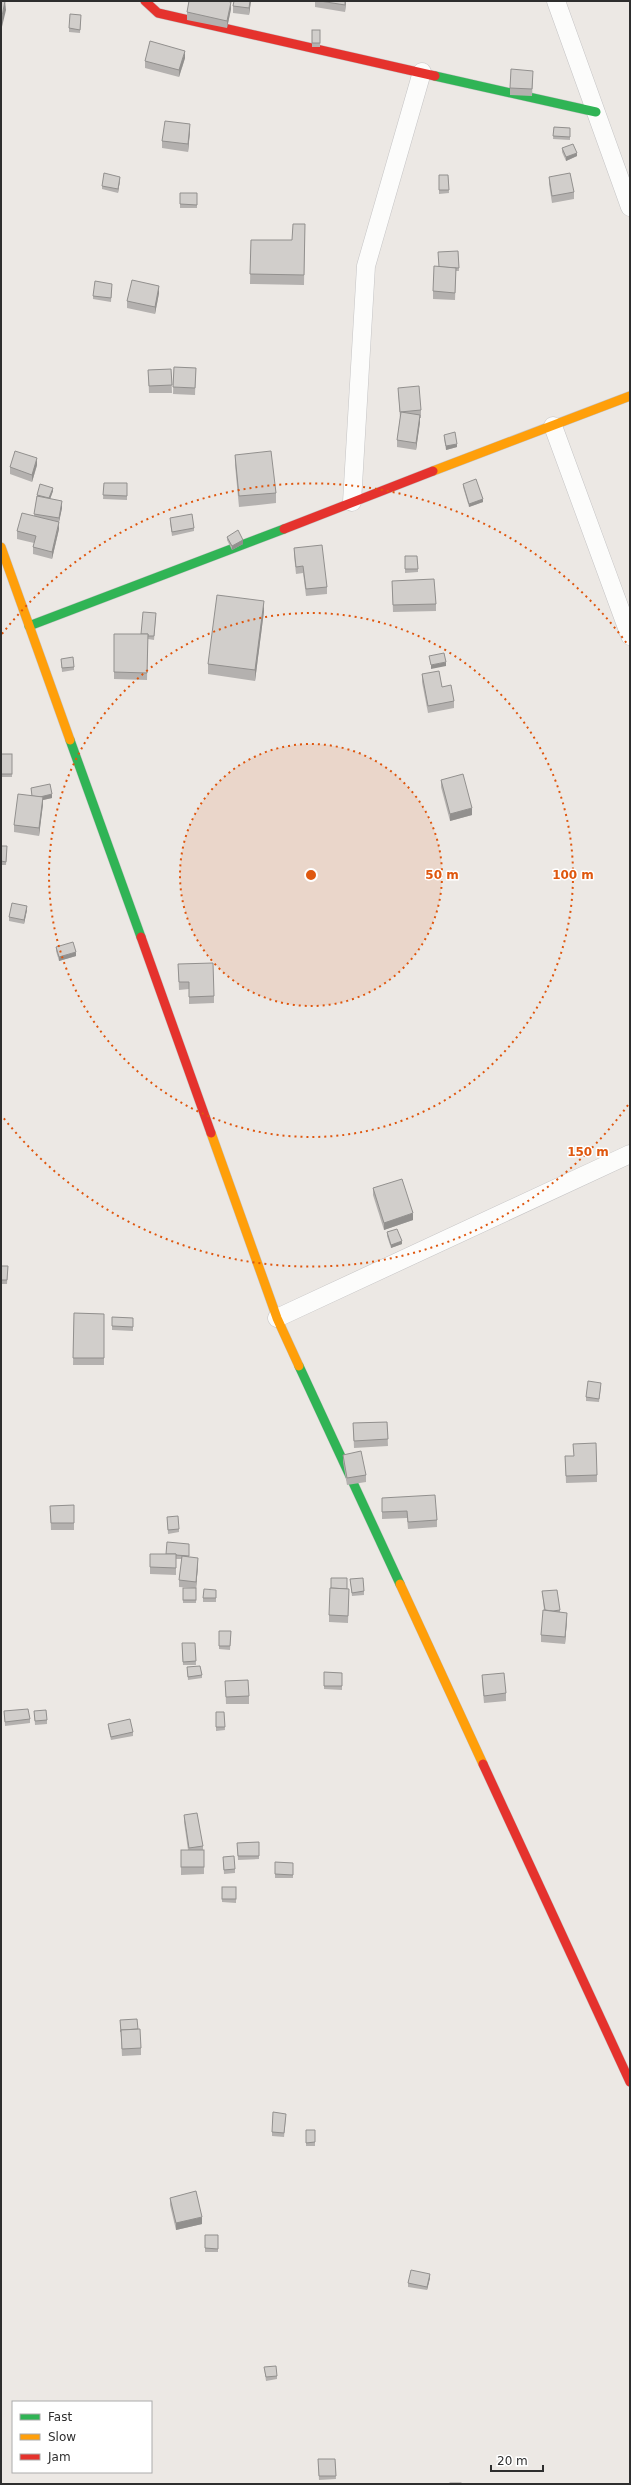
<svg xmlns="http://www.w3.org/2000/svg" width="631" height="2485" font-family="'DejaVu Sans',sans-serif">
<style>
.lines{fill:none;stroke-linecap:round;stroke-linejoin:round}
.street-casing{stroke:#c5c4c5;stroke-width:19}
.fast-casing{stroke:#c5c4c5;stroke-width:10}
.slow-casing{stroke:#c5c4c5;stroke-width:10}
.jam-casing{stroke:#c5c4c5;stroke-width:10}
.street{stroke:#fcfcfb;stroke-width:18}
.fast{stroke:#30b455;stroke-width:9}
.slow{stroke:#ff9f0a;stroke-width:9}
.jam{stroke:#e5322d;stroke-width:9}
.wall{fill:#b4b1af}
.shaded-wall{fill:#92908e}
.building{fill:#d1cecb;stroke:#92908e}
.ring{fill:none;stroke:#df570e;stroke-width:2;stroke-dasharray:2 4}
.centre{fill:#df570e;stroke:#fff;stroke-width:2}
.ring-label{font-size:12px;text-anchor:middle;font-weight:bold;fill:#df570e;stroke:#fff;stroke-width:3;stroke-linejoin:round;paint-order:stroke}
</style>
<rect width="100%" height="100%" fill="#ece8e4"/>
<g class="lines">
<defs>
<g id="street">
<polyline points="556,1 630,207"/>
<polyline points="553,426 630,636"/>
<polyline points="352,502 366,266 422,72"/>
<polyline points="277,1318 630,1154"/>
</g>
<g id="fast">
<polyline points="435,76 596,112"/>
<polyline points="29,626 284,529"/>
<polyline points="70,740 141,937"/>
<polyline points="299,1366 400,1584"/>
</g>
<g id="slow">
<polyline points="433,471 630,396"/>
<polyline points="1,547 70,740"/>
<polyline points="211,1133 277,1318 299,1366"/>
<polyline points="400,1584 483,1764"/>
</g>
<g id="jam">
<polyline points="145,1 158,13 435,76"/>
<polyline points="284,529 433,471"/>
<polyline points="141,937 211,1133"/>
<polyline points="483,1764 630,2082"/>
</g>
</defs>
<use href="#street" class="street-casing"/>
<use href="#fast" class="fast-casing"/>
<use href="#slow" class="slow-casing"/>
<use href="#jam" class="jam-casing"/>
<use href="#street" class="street"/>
<use href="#fast" class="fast"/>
<use href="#slow" class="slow"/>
<use href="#jam" class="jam"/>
</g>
<g class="wall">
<polygon points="251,1 249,15 233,13 233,6"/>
<polygon points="315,1 346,1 345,12 315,7"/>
<polygon points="231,9 227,28 187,20 187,12"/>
<polygon points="81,19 80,33 69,32 69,28"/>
<rect x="312" y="30" width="8" height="17"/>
<polygon points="185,58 179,77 145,68 145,61"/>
<polygon points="533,78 532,96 510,95 510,88"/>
<polygon points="554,127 570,128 570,140 553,139"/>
<polygon points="190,131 188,152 162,148 162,141"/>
<polygon points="562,148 577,156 566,161 562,152"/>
<polygon points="439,175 448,175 449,193 439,194"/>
<polygon points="549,177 574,192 574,199 552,203 549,184"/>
<polygon points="120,180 118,193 102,189 102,186"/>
<rect x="180" y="193" width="17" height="15"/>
<polygon points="305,224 304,285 250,284 251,240 292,240"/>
<polygon points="458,251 459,271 456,271 455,300 433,299 433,291 438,267"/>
<polygon points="112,287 111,302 93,299 93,296"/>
<polygon points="159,293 155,314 127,308 127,301"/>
<polygon points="174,367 196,368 195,395 173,394"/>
<polygon points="171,369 172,393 149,393 148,370"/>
<polygon points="398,388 421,410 421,418 420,418 420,422 416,450 397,447 397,440 400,418"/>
<polygon points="444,435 457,447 446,450 444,439"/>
<polygon points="235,455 276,493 276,503 239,507 235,465"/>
<polygon points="37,465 32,482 10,474 10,467"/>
<polygon points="104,483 127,483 127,500 103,499"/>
<polygon points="463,484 483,502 469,507 463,487"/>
<polygon points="53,491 50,499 62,508 59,522 59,529 52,559 33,554 33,547 34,543 17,539 17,531 34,516 37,495"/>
<polygon points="170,518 194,528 194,531 172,536 170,522"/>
<polygon points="227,537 243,544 232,550 227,540"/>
<polygon points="294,548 327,587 327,594 306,596 303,573 296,574 294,555"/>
<polygon points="405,556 418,569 418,572 405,573"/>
<polygon points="392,581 436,604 436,611 393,612"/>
<polygon points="264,611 255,681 208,674 208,664"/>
<polygon points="156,616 154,640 148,639 147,680 114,679 114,634 141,634"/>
<polygon points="61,659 74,667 74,670 62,672"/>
<polygon points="422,674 442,687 454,701 454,708 428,713 422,682"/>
<rect x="1" y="754" width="11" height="23"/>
<polygon points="441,780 472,815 450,821 441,787"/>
<polygon points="31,788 52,798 43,800 43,804 39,836 14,832 14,825 32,796"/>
<polygon points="1,846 7,850 6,865 1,865"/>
<polygon points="27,910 24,924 9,921 9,917"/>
<polygon points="56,947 76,956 59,961 56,951"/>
<polygon points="178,964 214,996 214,1003 189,1004 189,989 179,990"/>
<polygon points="373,1188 413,1220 384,1230 373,1195"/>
<polygon points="387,1232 402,1244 391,1248 387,1236"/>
<polygon points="1,1266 8,1266 7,1284 1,1284"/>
<polygon points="74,1313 104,1314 104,1365 73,1365"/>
<polygon points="112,1317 133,1318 133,1331 112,1330"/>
<polygon points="601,1387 599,1402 586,1401 586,1397"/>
<polygon points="387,1422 388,1446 354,1448 353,1423"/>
<polygon points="573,1444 597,1475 597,1482 566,1483 565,1456 574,1456"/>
<polygon points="343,1455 366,1475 366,1482 347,1485 343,1462"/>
<polygon points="382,1498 437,1520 437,1527 408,1529 407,1518 382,1519"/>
<polygon points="74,1505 74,1530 51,1530 50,1506"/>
<polygon points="167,1517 179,1529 179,1532 168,1534"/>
<polygon points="189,1544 189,1557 198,1565 196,1589 196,1603 183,1603 183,1588 194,1588 179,1587 179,1580 182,1559 176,1559 176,1575 150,1574 150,1554 166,1554"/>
<polygon points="350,1579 364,1591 364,1595 352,1596"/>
<polygon points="347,1589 349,1589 348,1623 329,1622 329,1615"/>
<polygon points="216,1590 216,1602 203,1602 203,1598"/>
<polygon points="542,1591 560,1610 560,1612 567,1620 565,1644 541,1642 541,1635 544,1610"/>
<polygon points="219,1631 231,1631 230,1650 219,1649"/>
<polygon points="182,1643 195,1643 196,1665 183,1665"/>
<polygon points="187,1667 202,1675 202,1678 188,1680"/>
<polygon points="324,1672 342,1673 342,1690 324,1689"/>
<polygon points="482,1675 506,1693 506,1701 484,1703 482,1682"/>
<polygon points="225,1681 249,1696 249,1704 226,1704"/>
<polygon points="4,1711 30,1719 30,1723 5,1726"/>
<polygon points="34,1711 47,1720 47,1724 35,1725"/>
<polygon points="216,1712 224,1712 225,1730 216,1731"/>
<polygon points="108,1724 133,1732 133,1736 111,1740 108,1727"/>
<polygon points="184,1815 203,1846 203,1850 204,1850 204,1874 181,1875 181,1850 188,1850 184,1822"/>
<polygon points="259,1842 259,1859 238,1860 237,1843"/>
<polygon points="223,1860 235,1869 235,1873 224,1874"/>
<polygon points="275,1862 293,1863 293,1878 275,1878"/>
<polygon points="222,1887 236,1887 236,1903 222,1902"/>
<polygon points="120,2020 138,2029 141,2048 141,2055 122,2056"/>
<polygon points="286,2117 284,2137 272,2136 272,2132"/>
<rect x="306" y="2130" width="9" height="16"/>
<polygon points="170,2198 202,2224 176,2230 170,2205"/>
<rect x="205" y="2235" width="13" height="17"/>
<polygon points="430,2278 427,2290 408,2287 408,2283"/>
<polygon points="264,2367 277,2376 277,2379 266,2381"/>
<polygon points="318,2459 335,2459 336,2479 319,2480"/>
</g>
<g class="shaded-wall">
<polygon points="5,1 6,10 1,31 1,21"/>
<polygon points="250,1 251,1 249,15 249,8"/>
<polygon points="345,1 346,1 345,12"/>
<polygon points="231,2 231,9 227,28 227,21"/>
<polygon points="185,51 185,58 179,77 179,70"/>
<polygon points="190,124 190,131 188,152 188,144"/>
<polygon points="577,153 577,156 566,161 566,157"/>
<polygon points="120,177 120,180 118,193 118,189"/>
<polygon points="159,286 159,293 155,314 155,307"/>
<polygon points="420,415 420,422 416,450 416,443"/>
<polygon points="457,444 457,447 446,450 446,446"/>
<polygon points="37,458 37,465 32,482 32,475"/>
<polygon points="53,488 53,491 49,502 49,498"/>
<polygon points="483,499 483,502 469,507 469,504"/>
<polygon points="62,501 62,508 59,522 59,529 52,559 52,552 59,524 59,518"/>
<polygon points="243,540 243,544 232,550 232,546"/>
<polygon points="264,601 264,611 255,681 255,670"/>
<polygon points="446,662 446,666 431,669 431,665"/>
<polygon points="52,794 52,798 43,800 43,804 39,836 39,828 33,798"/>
<polygon points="472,808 472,815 450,821 450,814"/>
<polygon points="27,906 27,910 24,924 24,920"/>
<polygon points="76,952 76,956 59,961 59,957"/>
<polygon points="413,1213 413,1220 384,1230 384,1223"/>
<polygon points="402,1241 402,1244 391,1248 391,1245"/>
<polygon points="198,1558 198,1565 196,1589 196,1582"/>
<polygon points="567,1613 567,1620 565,1644 565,1637"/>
<polygon points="202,2217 202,2224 176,2230 176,2223"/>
<polygon points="430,2274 430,2278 427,2290 427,2287"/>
</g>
<g class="building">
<polygon points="1,1 5,1 1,21"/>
<polygon points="189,1 226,1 231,2 227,21 187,12"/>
<polygon points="234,1 250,1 249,8 233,6"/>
<polygon points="320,1 345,1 345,5"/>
<polygon points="70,14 81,15 80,30 69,28"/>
<rect x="312" y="30" width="8" height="13"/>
<polygon points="150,41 185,51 179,70 145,61"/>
<polygon points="511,69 533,71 532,89 510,88"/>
<polygon points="165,121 190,124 188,144 162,141"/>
<polygon points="554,127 570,128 570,137 553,136"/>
<polygon points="573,144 577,153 566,157 562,148"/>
<polygon points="104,173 120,177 118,189 102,186"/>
<polygon points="570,173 574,192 552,196 549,177"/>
<polygon points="439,175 448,175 449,190 439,190"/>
<polygon points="180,193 197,193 197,205 180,204"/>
<polygon points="293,224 305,224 304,275 250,274 251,240 292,240"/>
<polygon points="458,251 459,268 439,267 438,252"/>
<polygon points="434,266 456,268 455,293 433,291"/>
<polygon points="132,280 159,286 155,307 127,301"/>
<polygon points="95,281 112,284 111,298 93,296"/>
<polygon points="174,367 196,368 195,388 173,387"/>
<polygon points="171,369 172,385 149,386 148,370"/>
<polygon points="419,386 421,410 400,412 398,388"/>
<polygon points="401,412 420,415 416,443 397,440"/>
<polygon points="455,432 457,444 446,446 444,435"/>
<polygon points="15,451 37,458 32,475 10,467"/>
<polygon points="271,451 276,493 239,496 235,455"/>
<polygon points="476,479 483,499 469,504 463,484"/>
<polygon points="104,483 127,483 127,496 103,495"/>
<polygon points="40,484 53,488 49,498 37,495"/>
<polygon points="37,496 62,501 59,518 34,514"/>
<polygon points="22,513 59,522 52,552 33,547 36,536 17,531"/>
<polygon points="192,514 194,528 172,532 170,518"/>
<polygon points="238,530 243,540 232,546 227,537"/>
<polygon points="322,545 327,587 306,589 303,566 296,567 294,548"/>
<polygon points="405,556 417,556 418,569 405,569"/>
<polygon points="434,579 436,604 393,605 392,581"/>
<polygon points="217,595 264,601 255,670 208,664"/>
<polygon points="143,612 156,613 154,636 148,636 148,634 141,634"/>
<polygon points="114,634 148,634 147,673 114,672"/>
<polygon points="444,653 446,662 431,665 429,656"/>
<polygon points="73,657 74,667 62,668 61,659"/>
<polygon points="439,671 442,687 451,685 454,701 428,706 422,674"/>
<rect x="1" y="754" width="11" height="20"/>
<polygon points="463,774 472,808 450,814 441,780"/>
<polygon points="50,784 52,794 40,797 32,796 31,788"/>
<polygon points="18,794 43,797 39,828 14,825"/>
<polygon points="1,846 7,846 6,862 1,861"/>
<polygon points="12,903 27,906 24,920 9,917"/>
<polygon points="73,942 76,952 59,957 56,947"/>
<polygon points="213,963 214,996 189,997 189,982 179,982 178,964"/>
<polygon points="402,1179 413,1213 384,1223 373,1188"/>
<polygon points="397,1229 402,1241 391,1245 387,1232"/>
<polygon points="1,1266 8,1266 7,1280 1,1280"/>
<polygon points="74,1313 104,1314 104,1358 73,1358"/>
<polygon points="112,1317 133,1318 133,1327 112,1326"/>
<polygon points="588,1381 601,1383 599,1399 586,1397"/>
<polygon points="387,1422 388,1439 354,1441 353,1423"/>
<polygon points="596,1443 597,1475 566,1476 565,1456 574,1456 573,1444"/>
<polygon points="361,1451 366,1475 347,1478 343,1455"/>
<polygon points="435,1495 437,1520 408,1522 407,1511 382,1512 382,1498"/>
<polygon points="74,1505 74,1523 51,1523 50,1506"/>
<polygon points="178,1516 179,1529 168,1530 167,1517"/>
<polygon points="167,1542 189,1544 189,1556 176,1555 176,1554 166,1554"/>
<polygon points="150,1554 176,1554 176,1568 150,1567"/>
<polygon points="182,1556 198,1558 196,1582 179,1580"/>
<polygon points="331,1578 347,1578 347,1589 331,1588"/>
<polygon points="363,1578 364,1591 352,1593 350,1579"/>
<rect x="183" y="1588" width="13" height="12"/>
<polygon points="330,1588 349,1589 348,1616 329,1615"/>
<polygon points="204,1589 216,1590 216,1598 203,1598"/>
<polygon points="557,1590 560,1610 553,1611 545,1610 542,1591"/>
<polygon points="543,1610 567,1613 565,1637 541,1635"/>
<polygon points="219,1631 231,1631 230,1646 219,1646"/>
<polygon points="182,1643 195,1643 196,1661 183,1662"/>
<polygon points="200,1666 202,1675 188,1677 187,1667"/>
<polygon points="324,1672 342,1673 342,1686 324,1686"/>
<polygon points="504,1673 506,1693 484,1696 482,1675"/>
<polygon points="248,1680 249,1696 226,1697 225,1681"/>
<polygon points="28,1709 30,1719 5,1722 4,1711"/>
<polygon points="46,1710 47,1720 35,1721 34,1711"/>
<polygon points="216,1712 224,1712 225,1727 216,1727"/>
<polygon points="130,1719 133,1732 111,1737 108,1724"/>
<polygon points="197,1813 203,1846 189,1848 184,1815"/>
<polygon points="259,1842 259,1856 238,1856 237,1843"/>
<rect x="181" y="1850" width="23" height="17"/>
<polygon points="234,1856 235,1869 224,1870 223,1857"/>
<polygon points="275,1862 293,1863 293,1875 275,1874"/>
<rect x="222" y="1887" width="14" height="12"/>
<polygon points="137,2019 138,2029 121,2030 121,2032 120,2020"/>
<polygon points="140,2029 141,2048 122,2049 121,2030"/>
<polygon points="273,2112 286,2114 284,2133 272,2132"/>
<polygon points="306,2130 315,2130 315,2142 306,2143"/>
<polygon points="196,2191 202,2217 176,2223 170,2198"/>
<polygon points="205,2235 218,2235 218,2249 205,2248"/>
<polygon points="411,2270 430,2274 427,2287 408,2283"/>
<polygon points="276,2366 277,2376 266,2377 264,2367"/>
<polygon points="318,2459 335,2459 336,2476 319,2476"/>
<rect x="450" y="2483" width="11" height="1"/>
</g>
<circle cx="311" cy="875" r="131" fill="#df570e" fill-opacity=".12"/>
<g class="ring">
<circle cx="311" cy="875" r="131"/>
<circle cx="311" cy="875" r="262"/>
<path d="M628 1105A392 392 0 0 1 2 1116M2 634A392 392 0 0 1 628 645"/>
</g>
<circle cx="311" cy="875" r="6" class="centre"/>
<g class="ring-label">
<text x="442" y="879">50 m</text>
<text x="573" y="879">100 m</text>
<text x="588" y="1156">150 m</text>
</g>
<rect width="631" height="2485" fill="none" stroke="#2e2e2e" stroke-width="4"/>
<rect x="12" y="2401" width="140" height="72" fill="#ffffff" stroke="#ababab"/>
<rect x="20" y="2414" width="20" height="6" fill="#30b455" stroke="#ababab"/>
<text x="48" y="2421" font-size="12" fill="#2e2e2e">Fast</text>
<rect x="20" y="2434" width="20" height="6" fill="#ff9f0a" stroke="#ababab"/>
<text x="48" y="2441" font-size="12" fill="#2e2e2e">Slow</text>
<rect x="20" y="2454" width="20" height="6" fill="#e5322d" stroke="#ababab"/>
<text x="48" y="2461" font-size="12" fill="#2e2e2e">Jam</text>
<path d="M491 2465v6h52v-6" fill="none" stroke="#2e2e2e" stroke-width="2"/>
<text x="497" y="2465" font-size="12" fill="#2e2e2e" stroke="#ffffff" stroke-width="3" paint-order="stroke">20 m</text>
</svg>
